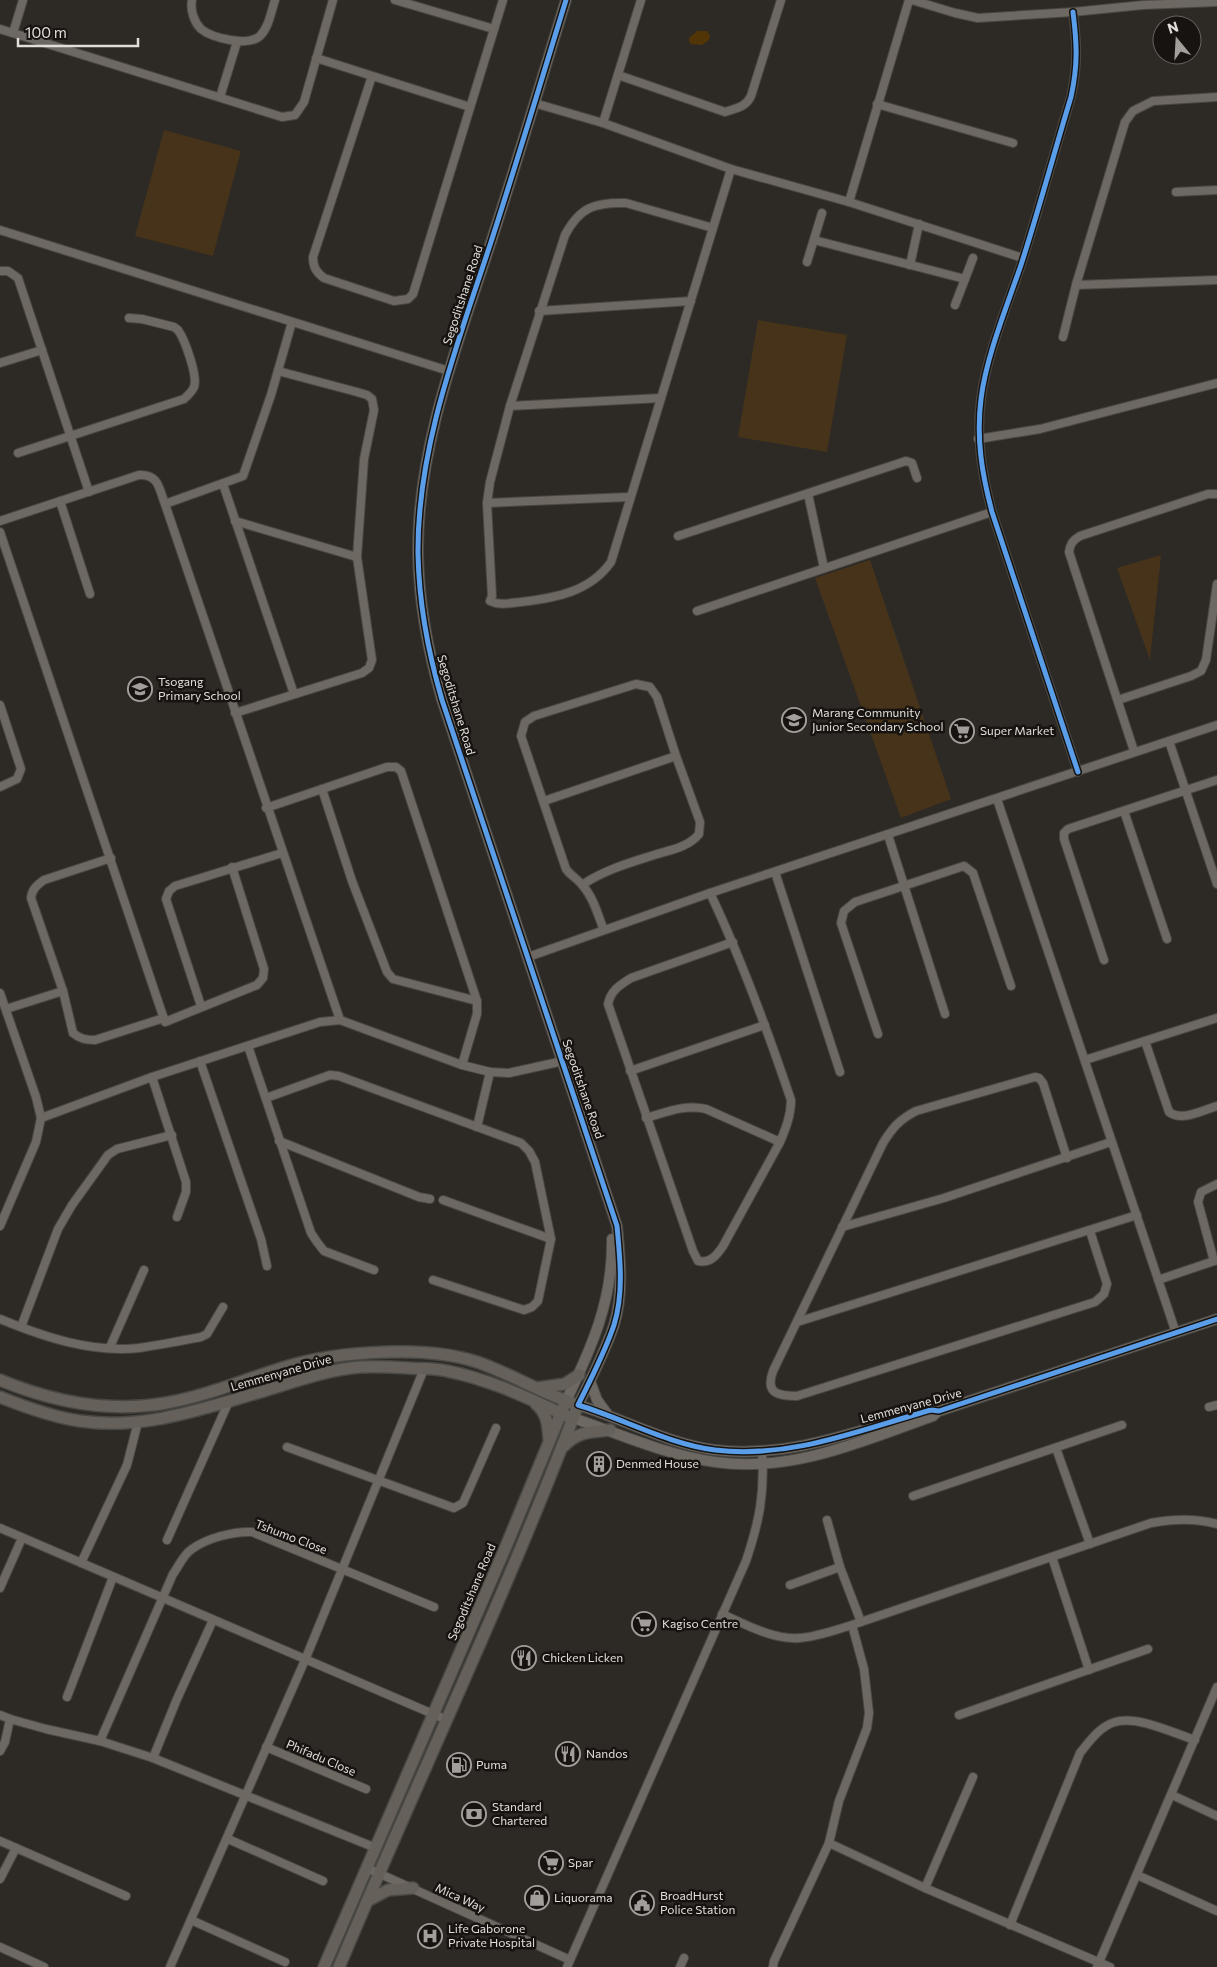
<svg xmlns="http://www.w3.org/2000/svg" width="1217" height="1967" font-family="Commissioner,sans-serif">
<style>
.green{fill:#46331a}
.water{fill:#523507}
.lines{fill:none;stroke-linecap:round;stroke-linejoin:round}
.minor-casing{stroke:#494743;stroke-width:10}
.tertiary-casing{stroke:#494743;stroke-width:12}
.secondary-casing{stroke:#494743;stroke-width:14}
.minor{stroke:#6d6862;stroke-width:8}
.tertiary{stroke:#6d6862;stroke-width:10}
.secondary{stroke:#65615a;stroke-width:11}
.cycleway-casing{stroke:#161310;stroke-width:8}
.cycleway{stroke:#5a9eea;stroke-width:5}
.labels{text-anchor:middle;stroke-width:5;stroke-linejoin:round;paint-order:stroke}
.street-label{font-size:12px;fill:#e1ded9;stroke:#161310}
.poi-label{font-size:12px;fill:#e1ded9;stroke:#161310;text-anchor:start}
</style>
<rect width="100%" height="100%" fill="#2d2a26"/>
<g class="green">
<polygon points="164,130 241,151 213,256 135,236"/>
<polygon points="758,320 847,335 827,452 738,437"/>
<polygon points="1161,555 1150,660 1117,568"/>
<polygon points="870,560 951,799 901,818 815,578"/>
</g>
<polygon class="water" points="697,31 707,31 710,36 709,40 702,45 691,44 689,41 689,38"/>
<g class="lines">
<defs>
<g id="minor">
<path d="M192,0c-2,10 2,22 9,29 11,9 47,18 59,7 9,-9 11,-24 15,-36"/>
<polyline points="395,0 494,29"/>
<polyline points="912,0 955,13 978,18 1073,12 1143,5 1217,2"/>
<path d="M1073,12c4,32 5,53 -2,85 -17,56 -32,112 -50,168 -14,41 -35,92 -40,134 -5,40 1,75 11,113l86,260"/>
<polyline points="0,29 282,117 295,115 304,102 333,0"/>
<polyline points="13,33 23,0"/>
<polyline points="316,58 470,107"/>
<path d="M618,75l107,37c12,-4 21,-5 26,-16l30,-96"/>
<path d="M372,76l-59,181c0,10 3,15 11,21l70,23 14,-2 5,-5 90,-294"/>
<polyline points="220,97 237,42"/>
<polyline points="534,103 603,123 731,169 849,202 1023,258"/>
<polyline points="877,104 1013,143"/>
<polyline points="603,123 641,0"/>
<polyline points="1176,192 1217,190"/>
<polyline points="849,202 909,0"/>
<path d="M713,228l-87,-25c-31,-1 -46,4 -61,32l-55,171 -20,76 -3,21 5,93 -2,5c10,5 20,2 31,1 34,-4 69,-10 90,-40l120,-393"/>
<polyline points="0,230 449,371"/>
<polyline points="814,240 965,279"/>
<polyline points="807,262 822,213"/>
<polyline points="910,265 919,224"/>
<polyline points="0,271 8,271 18,278 89,492"/>
<polyline points="1076,285 1217,280"/>
<polyline points="955,305 973,258"/>
<polyline points="539,311 691,301"/>
<polyline points="1063,337 1076,285 1125,122 1133,111 1153,101 1217,97"/>
<polyline points="0,363 42,350"/>
<polyline points="510,406 661,398"/>
<polyline points="978,439 1040,429 1217,383"/>
<path d="M18,453l166,-54c4,-4 8,-7 10,-12 4,-11 -9,-47 -16,-57l-4,-3 -32,-8 -13,-1"/>
<polyline points="223,484 294,694"/>
<polyline points="808,494 824,568"/>
<polyline points="60,501 90,594"/>
<polyline points="487,503 629,497"/>
<polyline points="165,504 243,476 271,395 292,322"/>
<path d="M0,521l139,-46c20,-1 20,14 26,29l175,516"/>
<polyline points="235,521 357,557"/>
<polyline points="0,532 165,1022 257,985 263,978 264,969 232,867"/>
<polyline points="678,536 906,461 912,463 917,478"/>
<polyline points="697,611 992,512"/>
<polyline points="1118,700 1191,676 1201,671 1206,660 1217,584"/>
<polyline points="0,705 21,769 17,779 0,787"/>
<polyline points="235,713 362,673 369,668 372,660 357,557 364,459 374,410 372,399 367,395 357,392 278,371"/>
<polyline points="1169,741 1217,884"/>
<path d="M1134,751l-65,-199c1,-8 4,-12 11,-16l128,-42h9"/>
<polyline points="322,789 352,881 387,972 393,979 477,1001"/>
<polyline points="997,799 1176,1333"/>
<polyline points="544,801 676,756"/>
<polyline points="266,808 387,767 396,767 401,771 477,1001 477,1014 462,1065"/>
<polyline points="1124,811 1167,939"/>
<polyline points="888,835 945,1014"/>
<path d="M111,858l-67,22c-7,5 -12,9 -13,18l32,93 10,42c7,6 13,7 22,7l69,-22"/>
<polyline points="775,872 840,1072"/>
<path d="M582,885c22,-15 47,-22 72,-30 16,-5 35,-8 45,-21l1,-12 -24,-66 -19,-59 -7,-10 -14,-3 -102,32 -9,6 -4,14 45,133c5,7 12,10 17,17 11,12 15,30 21,44"/>
<path d="M710,893c32,67 57,136 81,207 0,15 -5,28 -11,42l-57,104c-6,9 -13,18 -25,15l-5,-10 -85,-247c3,-14 12,-19 23,-26l102,-36"/>
<polyline points="528,957 710,893 1217,725"/>
<polyline points="1104,960 1064,839 1064,833 1068,829 1217,780"/>
<polyline points="0,993 36,1097 41,1118 36,1142 0,1226"/>
<polyline points="201,1006 166,899 169,891 175,886 282,853"/>
<polyline points="6,1009 63,991"/>
<polyline points="878,1034 841,923 844,911 855,902 964,866 973,873 1011,986"/>
<path d="M1145,1041l24,71c13,10 34,-2 48,-6"/>
<polyline points="248,1046 311,1233 317,1242 324,1251 374,1270"/>
<polyline points="1085,1060 1217,1018"/>
<polyline points="200,1061 261,1239 267,1266"/>
<polyline points="630,1071 765,1025"/>
<polyline points="152,1077 186,1182 186,1192 177,1217"/>
<polyline points="266,1098 330,1075 339,1076 521,1143 529,1151 535,1162 551,1239 538,1301 532,1307 524,1310 433,1280"/>
<polyline points="41,1118 152,1077 320,1022 340,1020 462,1065 490,1072 509,1073 563,1061"/>
<path d="M646,1118c21,-6 39,-14 60,-9l74,33"/>
<polyline points="477,1127 490,1072"/>
<polyline points="279,1141 419,1197 430,1199"/>
<path d="M1067,1158l-24,-75 -4,-5 -4,-1 -119,34c-17,9 -23,16 -33,32l-110,228c-8,22 4,25 24,25l298,-94 9,-8 3,-10 -17,-53"/>
<polyline points="443,1200 551,1239"/>
<polyline points="842,1227 944,1198 1111,1142"/>
<polyline points="1214,1261 1198,1202 1201,1192 1217,1184"/>
<polyline points="1158,1280 1217,1260"/>
<path d="M0,1319c44,18 91,34 139,29 21,-3 41,-7 62,-11l6,-3 16,-27"/>
<polyline points="797,1322 1137,1215"/>
<polyline points="21,1327 58,1229 72,1205 108,1155 117,1149 172,1135"/>
<polyline points="110,1347 144,1270"/>
<polyline points="1209,1407 1217,1405"/>
<polyline points="287,1447 454,1508 463,1503 496,1428"/>
<polyline points="1056,1448 1090,1544"/>
<polyline points="913,1496 1122,1425"/>
<polyline points="827,1520 840,1567 861,1622"/>
<polyline points="0,1528 447,1720"/>
<polyline points="167,1540 229,1401"/>
<polyline points="1052,1557 1089,1670"/>
<polyline points="81,1563 127,1465 138,1422"/>
<polyline points="790,1585 840,1567"/>
<polyline points="0,1588 22,1538"/>
<path d="M722,1614c23,10 51,26 77,24 18,-1 36,-8 53,-13l299,-102c23,-4 43,-5 66,1"/>
<polyline points="213,1620 177,1699 153,1758 376,1848"/>
<polyline points="67,1697 113,1577"/>
<polyline points="0,1715 10,1719 5,1742 0,1751"/>
<polyline points="959,1715 1148,1649"/>
<polyline points="10,1719 46,1729 100,1741 153,1758"/>
<path d="M100,1741l73,-167c6,-8 10,-19 19,-25 15,-11 42,-18 60,-17l182,75"/>
<polyline points="266,1747 366,1789"/>
<polyline points="1172,1795 1217,1816"/>
<polyline points="228,1839 323,1881"/>
<polyline points="0,1841 126,1896"/>
<polyline points="829,1843 925,1888 1110,1967"/>
<polyline points="367,1868 570,1960"/>
<polyline points="1137,1875 1217,1911"/>
<polyline points="0,1879 16,1848"/>
<polyline points="925,1888 973,1777"/>
<polyline points="191,1920 285,1962"/>
<path d="M1010,1925l70,-172c9,-11 20,-27 35,-31 22,-7 58,11 80,18"/>
<polyline points="0,1947 44,1967"/>
<polyline points="170,1967 305,1660 424,1369"/>
<path d="M567,1967l179,-406c13,-39 19,-67 16,-109"/>
<polyline points="680,1967 684,1958"/>
<polyline points="773,1967 774,1961 829,1843 839,1801 867,1728 869,1713 864,1669 852,1625"/>
<polyline points="1097,1967 1217,1687"/>
</g>
<g id="tertiary">
<path d="M566,0c-25,81 -49,162 -75,242 -33,101 -74,205 -73,312 1,50 10,98 24,146l175,526c3,32 7,67 -3,99 -9,27 -23,54 -36,80 46,14 90,39 137,45 76,9 144,-20 216,-40l8,1 278,-92"/>
<polyline points="590,1381 597,1400 608,1415"/>
<path d="M566,1401c26,-54 47,-101 46,-162"/>
<path d="M573,1418c47,16 93,37 142,44 78,11 147,-21 218,-46l5,-5"/>
</g>
<g id="secondary">
<path d="M0,1380c53,22 109,33 166,23 40,-7 78,-23 116,-35 34,-11 70,-15 105,-16 30,-1 62,1 90,10 35,12 66,32 101,43 -72,190 -160,374 -239,562"/>
<polyline points="537,1388 565,1384 579,1375"/>
<path d="M0,1397c25,10 52,20 80,24 61,9 120,-11 177,-28 34,-10 67,-23 103,-26 16,-1 33,0 49,1 12,1 26,0 38,3 42,8 81,27 120,45"/>
<path d="M536,1404c11,9 12,21 13,35"/>
<path d="M564,1446c14,-15 27,-14 46,-16"/>
<polyline points="367,1901 388,1890 413,1888"/>
<polyline points="324,1967 507,1544 566,1401"/>
</g>
</defs>
<use href="#minor" class="minor-casing"/>
<use href="#tertiary" class="tertiary-casing"/>
<use href="#secondary" class="secondary-casing"/>
<use href="#minor" class="minor"/>
<use href="#tertiary" class="tertiary"/>
<use href="#secondary" class="secondary"/>
<defs>
<g id="cycleway">
<path d="M566,0c-25,81 -49,162 -75,242 -33,101 -74,205 -73,312 1,50 10,98 24,146l175,526c3,32 7,67 -3,99 -9,27 -23,54 -36,80 46,14 90,39 137,45 76,9 144,-20 216,-40l8,1 278,-92"/>
<path d="M1073,12c4,32 5,53 -2,85 -17,56 -32,112 -50,168 -14,41 -35,92 -40,134 -5,40 1,75 11,113l86,260"/>
</g>
</defs>
<use href="#cycleway" class="cycleway-casing"/>
<use href="#cycleway" class="cycleway"/>
</g>
<defs>
<symbol id="school-ring" viewBox="-11 -11 22 22"><circle r="9.5" fill="#161310" stroke="#a29f9a" stroke-width="1.5"/><path d="M0-5L7-2L0 1L-7-2ZM-4 1L0 2.5L4 1V4Q0 6-4 4Z" fill="#a29f9a"/></symbol>
<symbol id="supermarket-ring" viewBox="-11 -11 22 22"><circle r="9.5" fill="#161310" stroke="#a29f9a" stroke-width="1.5"/><path d="M-6-5.5h2.5l.6 2H6L4.5 2H-2.5L-4.4-4H-6ZM-1.5 3.2a1.3 1.3 0 1 0 .1 0ZM3 3.2a1.3 1.3 0 1 0 .1 0Z" fill="#a29f9a"/></symbol>
<symbol id="building-ring" viewBox="-11 -11 22 22"><circle r="9.5" fill="#161310" stroke="#a29f9a" stroke-width="1.5"/><path d="M-4-6H4V6H1V3H-1V6H-4ZM-2.5-4.3h1.7v1.8h-1.7ZM.8-4.3h1.7v1.8H.8ZM-2.5-1h1.7V.8h-1.7ZM.8-1h1.7V.8H.8Z" fill="#a29f9a"/></symbol>
<symbol id="restaurant-ring" viewBox="-11 -11 22 22"><circle r="9.5" fill="#161310" stroke="#a29f9a" stroke-width="1.5"/><path d="M-5-6h1v4h1v-4h1v4h1v-4h1v5L-1.5 .5V6h-2V.5L-5-1ZM5-6V6H3V1.5H1.5Q1.5-4 5-6Z" fill="#a29f9a"/></symbol>
<symbol id="fuel-ring" viewBox="-11 -11 22 22"><circle r="9.5" fill="#161310" stroke="#a29f9a" stroke-width="1.5"/><path d="M-5.5-6h7V0h2V4h1.3V-2.5L3-4.5l.8-.8L6-3V5H2.5V1h-1V6h-7ZM-4.2-4.7v3.2H.2V-4.7Z" fill="#a29f9a"/></symbol>
<symbol id="bank-ring" viewBox="-11 -11 22 22"><circle r="9.5" fill="#161310" stroke="#a29f9a" stroke-width="1.5"/><path d="M-6-4H6V4H-6ZM0-2.3a2.3 2.3 0 1 0 0 4.6a2.3 2.3 0 1 0 0-4.6Z" fill="#a29f9a"/></symbol>
<symbol id="shop-ring" viewBox="-11 -11 22 22"><circle r="9.5" fill="#161310" stroke="#a29f9a" stroke-width="1.5"/><path d="M-5-2.5h2.3a2.7 3.5 0 0 1 5.4 0H5L5.5 6h-11ZM-1.5-2.5h3a1.5 2.3 0 0 0-3 0Z" fill="#a29f9a"/></symbol>
<symbol id="civic-ring" viewBox="-11 -11 22 22"><circle r="9.5" fill="#161310" stroke="#a29f9a" stroke-width="1.5"/><path d="M-.6-6.5H3V-4.5H.6V-3L4-1V1h2V6H-6V1h2V-1L-.6-3ZM-1.2 2.5V6h2.4V2.5Z" fill="#a29f9a"/></symbol>
<symbol id="hospital-ring" viewBox="-11 -11 22 22"><circle r="9.5" fill="#161310" stroke="#a29f9a" stroke-width="1.5"/><path d="M-5-5h3v3.5h4V-5h3V5h-3V1.5h-4V5h-3Z" fill="#a29f9a"/></symbol>
</defs>
<g fill-rule="evenodd">
<use href="#school-ring" x="126" y="675" width="28" height="28"/>
<use href="#school-ring" x="780" y="706" width="28" height="28"/>
<use href="#supermarket-ring" x="948" y="717" width="28" height="28"/>
<use href="#building-ring" x="585" y="1450" width="28" height="28"/>
<use href="#supermarket-ring" x="630" y="1610" width="28" height="28"/>
<use href="#restaurant-ring" x="510" y="1644" width="28" height="28"/>
<use href="#restaurant-ring" x="554" y="1740" width="28" height="28"/>
<use href="#fuel-ring" x="445" y="1751" width="28" height="28"/>
<use href="#bank-ring" x="460" y="1800" width="28" height="28"/>
<use href="#supermarket-ring" x="537" y="1849" width="28" height="28"/>
<use href="#shop-ring" x="523" y="1884" width="28" height="28"/>
<use href="#civic-ring" x="628" y="1889" width="28" height="28"/>
<use href="#hospital-ring" x="416" y="1922" width="28" height="28"/>
</g>
<g class="labels">
<g class="street-label">
<text transform="translate(463 295) rotate(-72)" y="4">Segoditshane Road</text>
<text transform="translate(456 705) rotate(73)" y="4">Segoditshane Road</text>
<text transform="translate(583 1089) rotate(71)" y="4">Segoditshane Road</text>
<text transform="translate(281 1373) rotate(-16)" y="4">Lemmenyane Drive</text>
<text transform="translate(911 1406) rotate(-15)" y="4">Lemmenyane Drive</text>
<text transform="translate(291 1537) rotate(21)" y="4">Tshumo Close</text>
<text transform="translate(472 1592) rotate(-67)" y="4">Segoditshane Road</text>
<text transform="translate(321 1758) rotate(23)" y="4">Phifadu Close</text>
<text transform="translate(460 1898) rotate(24)" y="4">Mica Way</text>
</g>
<g class="poi-label">
<text x="158" y="686">Tsogang<tspan x="158" dy="14">Primary School</tspan></text>
<text x="812" y="717">Marang Community<tspan x="812" dy="14">Junior Secondary School</tspan></text>
<text x="980" y="735">Super Market</text>
<text x="616" y="1468">Denmed House</text>
<text x="662" y="1628">Kagiso Centre</text>
<text x="542" y="1662">Chicken Licken</text>
<text x="586" y="1758">Nandos</text>
<text x="476" y="1769">Puma</text>
<text x="492" y="1811">Standard<tspan x="492" dy="14">Chartered</tspan></text>
<text x="568" y="1867">Spar</text>
<text x="660" y="1900">BroadHurst<tspan x="660" dy="14">Police Station</tspan></text>
<text x="554" y="1902">Liquorama</text>
<text x="448" y="1933">Life Gaborone<tspan x="448" dy="14">Private Hospital</tspan></text>
</g>
</g>
<g transform="translate(1177 40) rotate(342)"><circle r="24" fill="#161310" stroke="#676460"/>
<path d="M0-4L9 19L0 12L-9 19Z" fill="#a29f9a"/>
<text y="-8" font-size="14" font-weight="bold" text-anchor="middle" fill="#e1ded9">N</text>
</g>
<path d="M18 38v8h120v-8" fill="none" stroke="#e1ded9" stroke-width="2.5"/>
<text x="25" y="38" font-size="15" fill="#e1ded9" stroke="#161310" stroke-width="4" paint-order="stroke">100 m</text>
</svg>
